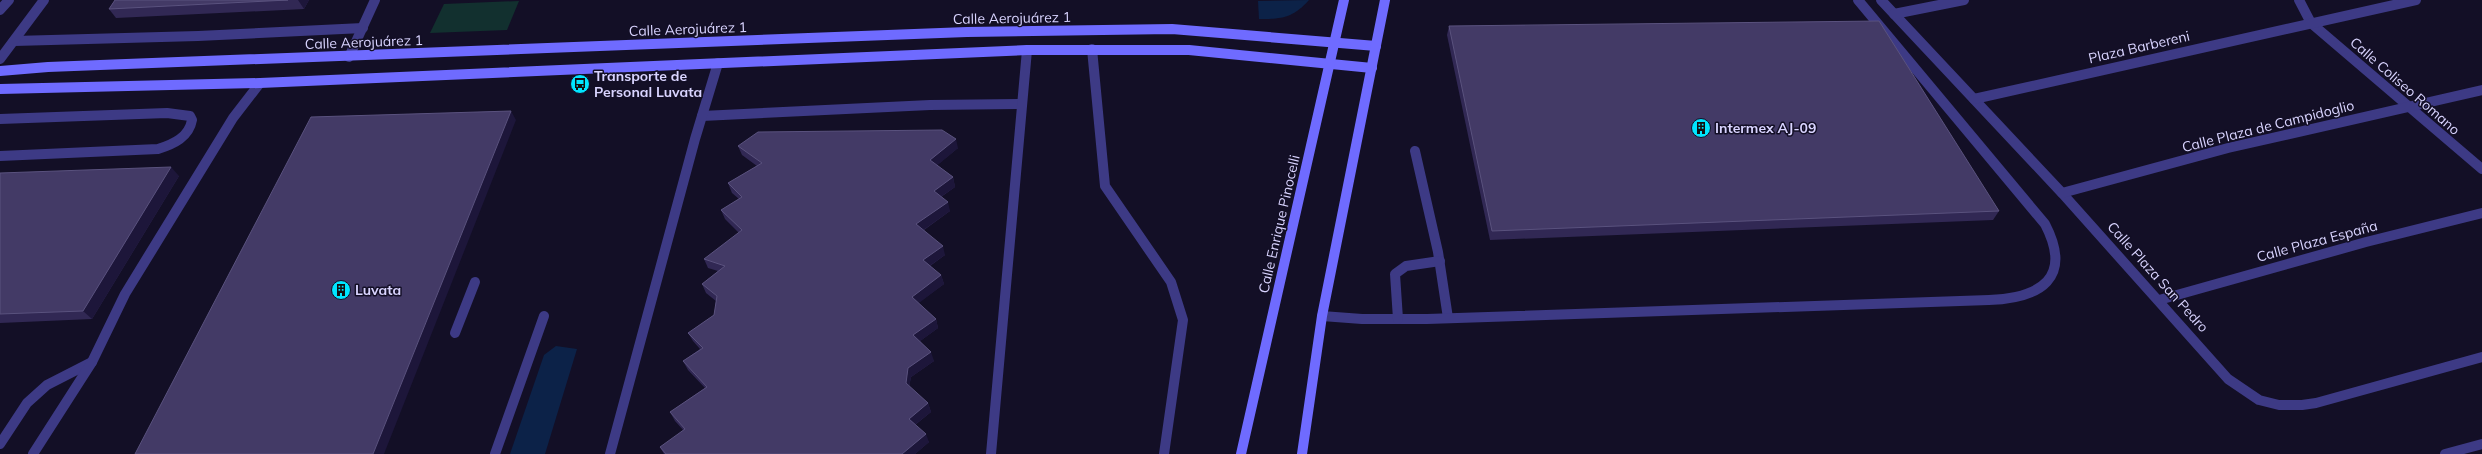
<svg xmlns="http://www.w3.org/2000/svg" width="2482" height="454" font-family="Mulish,sans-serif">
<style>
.green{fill:#12302f}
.water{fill:#0c2248}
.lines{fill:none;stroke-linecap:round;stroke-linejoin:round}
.lane{stroke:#3d3a85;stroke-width:10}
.street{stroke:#3d3a85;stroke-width:10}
.secondary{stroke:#6f6bff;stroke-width:10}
.wall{fill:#312854}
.shaded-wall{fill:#1d163a}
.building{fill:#433a66;stroke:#5a527e}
.labels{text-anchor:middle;stroke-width:3;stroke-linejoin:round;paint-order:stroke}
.street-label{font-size:14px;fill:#d9d4ff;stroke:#130f26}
.poi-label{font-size:14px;font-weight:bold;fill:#d9d4ff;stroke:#130f26;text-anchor:start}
</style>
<rect width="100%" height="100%" fill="#130f26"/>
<polygon class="green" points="519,1 507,30 430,33 444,4"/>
<g class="water">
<path d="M1309,0c-16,18 -27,19 -50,19l-1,-18z"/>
<polygon points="556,346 577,349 545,454 510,454 544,355"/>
</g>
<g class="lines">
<g class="lane">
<polyline points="0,10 9,0"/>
<polyline points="14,41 198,36 363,28"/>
<polyline points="1092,49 1105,186 1171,282 1183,320 1164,454"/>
<polyline points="349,57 375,0"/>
<polyline points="0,59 44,0"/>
<polyline points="702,116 930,105 1022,104"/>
<path d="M0,119l167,-6 23,3 2,4c-3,17 -18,24 -34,29l-158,7"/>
<polyline points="1415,151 1438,252 1448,318"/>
<path d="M1322,316l40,3h65l562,-19c52,-2 84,-22 56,-76l-187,-224"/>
<polyline points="1398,319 1395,274 1406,266 1440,261"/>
<polyline points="455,333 475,282"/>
<polyline points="0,444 27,403 47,385 92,362"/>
<polyline points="33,454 92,362 125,294 233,118 260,83"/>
<polyline points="495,454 544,316"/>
<polyline points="610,454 695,139 718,63"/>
<polyline points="991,454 1027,50"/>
<polyline points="2445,454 2482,444"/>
</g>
<g class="street">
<polyline points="1881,0 2062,193 2228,379 2259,400 2279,405 2302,405 2316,403 2482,357"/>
<polyline points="2299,0 2311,23 2482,169"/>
<polyline points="1894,14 1964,0"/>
<polyline points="1974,99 2416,0"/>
<polyline points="2062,193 2228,148 2482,90"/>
<polyline points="2159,300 2366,242 2482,213"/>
</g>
<g class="secondary">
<polyline points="0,71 48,67 967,32 1172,29 1376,46"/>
<polyline points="0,89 260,83 1027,50 1189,50 1372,68"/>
<polyline points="1241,454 1344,0"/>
<polyline points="1302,454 1322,316 1385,0"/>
</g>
</g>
<g class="wall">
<polygon points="115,0 309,0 304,9 116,18 109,9"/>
<polygon points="1449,26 1999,211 1993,220 1490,240 1447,35"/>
<polygon points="738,146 958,148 937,165 953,177 955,187 941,197 950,211 924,230 945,255 930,266 941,275 944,284 918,303 936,319 938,328 920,341 934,361 911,377 909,387 928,403 931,412 915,425 929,442 915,454 664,454 660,447 684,431 675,421 670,412 705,388 688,370 683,361 700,349 693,341 688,333 714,315 716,301 706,293 702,284 718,271 708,268 704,259 739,233 725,219 721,210 739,199 732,193 728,183 757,166 742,155"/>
<polygon points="0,173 179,176 92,319 0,323"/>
</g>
<g class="shaded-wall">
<polygon points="298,0 309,0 304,9"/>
<polygon points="511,111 516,120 384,454 373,454"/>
<polygon points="956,139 958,148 933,169 930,160"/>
<polygon points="171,167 179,176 92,319 83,311"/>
<polygon points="953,177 955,187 936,200 934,191"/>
<polygon points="948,202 950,211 919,233 916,224"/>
<polygon points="943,246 945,255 925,269 923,260"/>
<polygon points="941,275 944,284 915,306 912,297"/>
<polygon points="936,319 938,328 916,344 913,335"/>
<polygon points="931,352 934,361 911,377 908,392 906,383 908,368"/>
<polygon points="928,403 931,412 912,427 909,419"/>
<polygon points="926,434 929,442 915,454 902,454"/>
</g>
<g class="building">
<polygon points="115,0 288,0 109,9"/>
<polygon points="1879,21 1999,211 1492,231 1449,26"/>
<polygon points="511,111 373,454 135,454 311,117"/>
<polygon points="942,130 956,139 930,160 953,177 934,191 948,202 916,224 943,246 923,260 941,275 912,297 936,319 913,335 931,352 908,368 906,383 928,403 909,419 926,434 902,454 666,454 660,447 685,429 670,412 707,387 683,361 703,348 688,333 714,315 717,296 702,284 725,266 704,259 742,230 721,210 742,197 728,183 762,163 738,146 758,132"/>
<polygon points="171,167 83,311 0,314 0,173"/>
</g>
<defs>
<symbol id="bus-disc" viewBox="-11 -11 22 22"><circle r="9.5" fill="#00e5ff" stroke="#130f26"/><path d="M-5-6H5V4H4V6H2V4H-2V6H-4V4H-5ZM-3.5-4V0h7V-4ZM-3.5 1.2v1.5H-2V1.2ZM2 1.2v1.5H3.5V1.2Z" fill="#111"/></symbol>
<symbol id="building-disc" viewBox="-11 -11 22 22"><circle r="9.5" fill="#00e5ff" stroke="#130f26"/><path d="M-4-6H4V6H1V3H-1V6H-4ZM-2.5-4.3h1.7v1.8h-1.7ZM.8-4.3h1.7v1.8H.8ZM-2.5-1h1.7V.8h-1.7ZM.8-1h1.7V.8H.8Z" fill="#111"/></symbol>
</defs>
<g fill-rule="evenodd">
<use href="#bus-disc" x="569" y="73" width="22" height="22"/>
<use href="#building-disc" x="1690" y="117" width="22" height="22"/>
<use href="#building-disc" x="330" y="279" width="22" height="22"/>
</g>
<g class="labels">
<g class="street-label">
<text transform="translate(1012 18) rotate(-1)" y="5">Calle Aerojuárez 1</text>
<text transform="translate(688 29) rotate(-2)" y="5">Calle Aerojuárez 1</text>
<text transform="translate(364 42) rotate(-2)" y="5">Calle Aerojuárez 1</text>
<text transform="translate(2139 47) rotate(-13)" y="5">Plaza Barbereni</text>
<text transform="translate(2405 86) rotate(41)" y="5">Calle Coliseo Romano</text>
<text transform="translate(2268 126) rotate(-14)" y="5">Calle Plaza de Campidoglio</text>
<text transform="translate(1279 224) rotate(-77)" y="5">Calle Enrique Pinocelli</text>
<text transform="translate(2317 241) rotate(-15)" y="5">Calle Plaza España</text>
<text transform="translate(2158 277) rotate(48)" y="5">Calle Plaza San Pedro</text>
</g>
<g class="poi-label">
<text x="594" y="81">Transporte de<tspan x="594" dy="16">Personal Luvata</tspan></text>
<text x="1715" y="133">Intermex AJ-09</text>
<text x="355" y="295">Luvata</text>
</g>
</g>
</svg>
